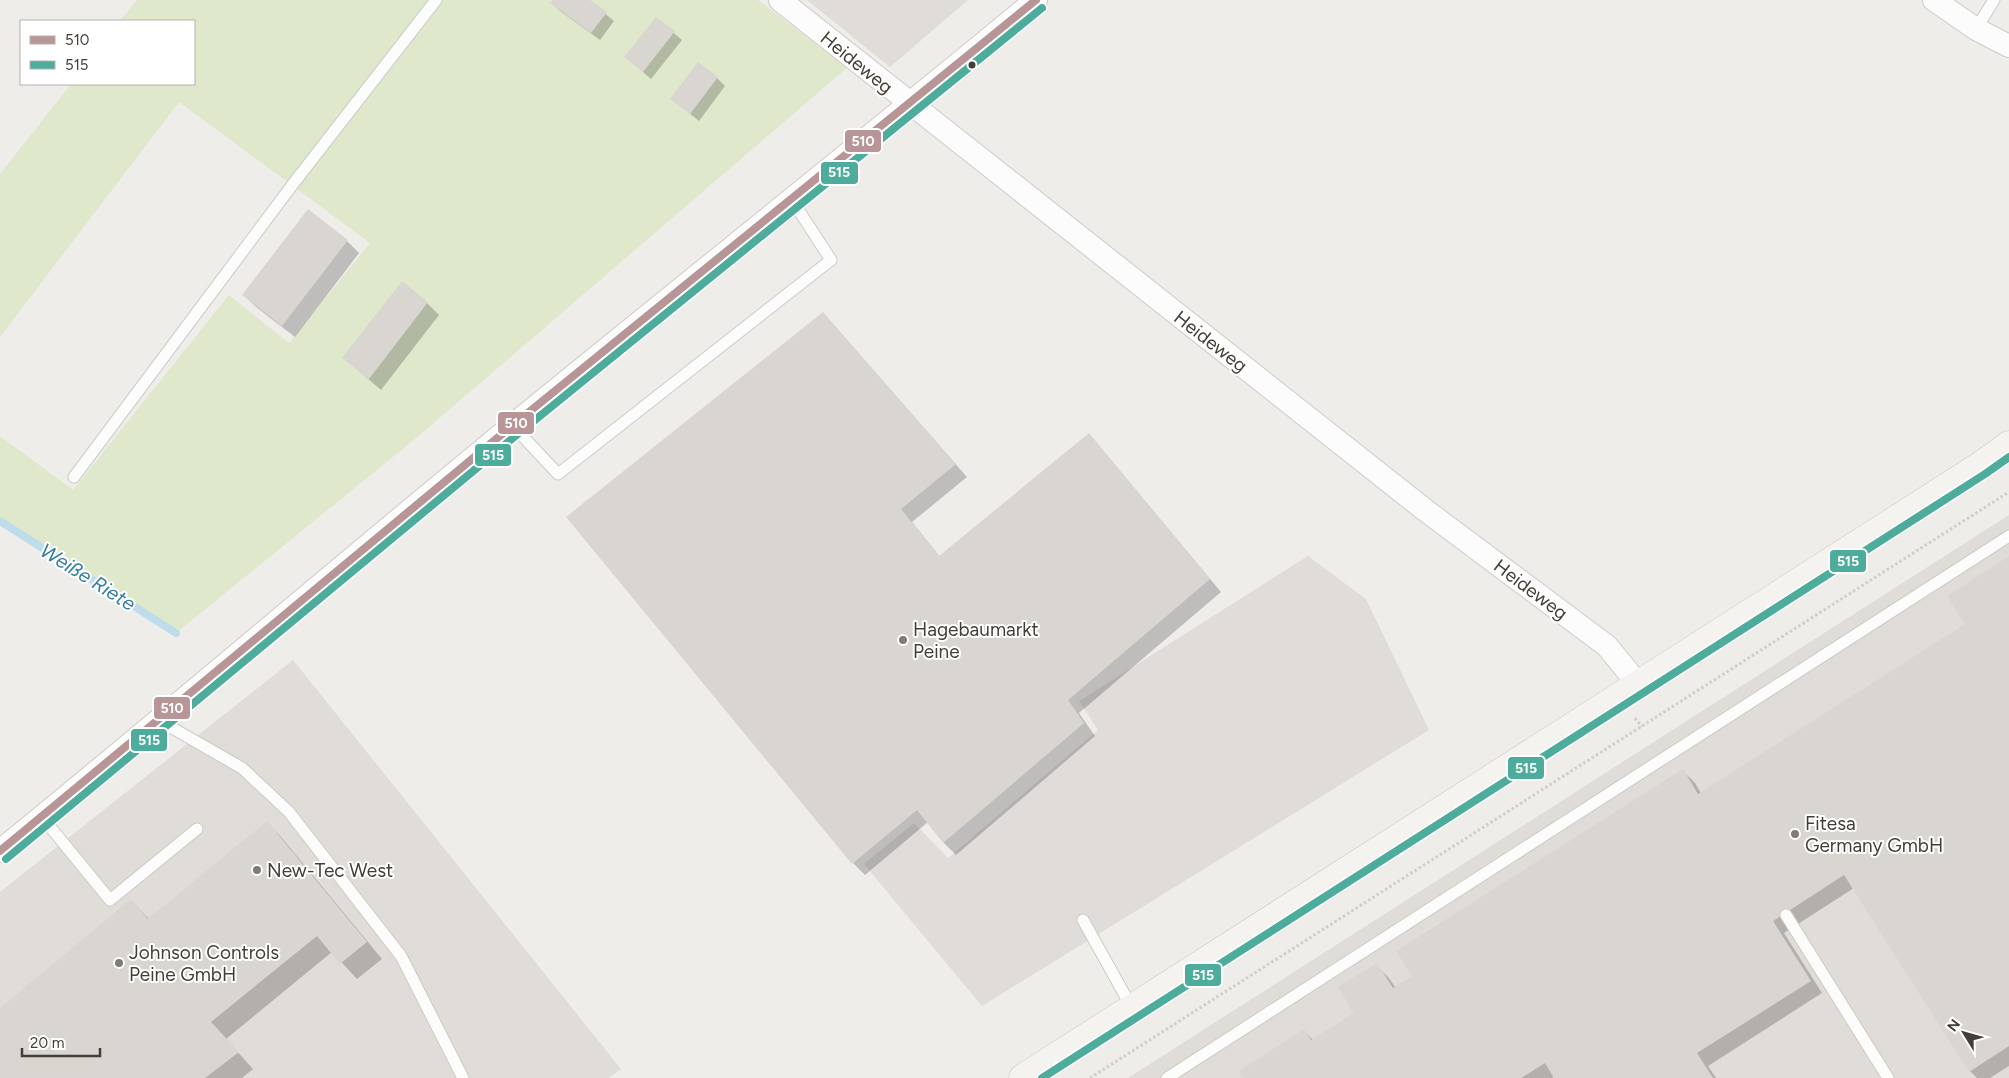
<svg xmlns="http://www.w3.org/2000/svg" width="2009" height="1078" font-family="Figtree,sans-serif">
<style>
.industrial{fill:#e0dcd8}
.green{fill:#dfe8cb}
.parking{fill:#dfdcda}
.shadow{fill:#0003}
.lines{fill:none;stroke-linecap:round;stroke-linejoin:round}
.stream{stroke:#bdddeb;stroke-width:8}
.building{fill:#d9d6d2}
.lane-casing{stroke:#cdcbc7;stroke-width:13}
.street-casing{stroke:#cdcbc7;stroke-width:24}
.secondary-casing{stroke:#cec9c1;stroke-width:29}
.path{stroke:#d0cdcb;stroke-width:3;stroke-dasharray:2.5 2.5;stroke-linecap:butt}
.lane{stroke:#fdfcfc;stroke-width:11}
.street{stroke:#fdfcfc;stroke-width:22}
.secondary{stroke:#f5f3ef;stroke-width:28}
.bus-1-casing{stroke:#fff;stroke-width:11}
.bus-2-casing{stroke:#fff;stroke-width:11}
.bus-1{stroke:#b89697;stroke-width:8}
.bus-2{stroke:#4dac9b;stroke-width:8}
.bus-dot{fill:#453e36;stroke:#fff;stroke-width:2}
.poi-dot{fill:#807b75;stroke:#fff;stroke-width:2}
.labels{text-anchor:middle;stroke-width:4;stroke-linejoin:round;paint-order:stroke}
.street-label{font-size:19px;fill:#453e36;stroke:#fff}
.poi-label{font-size:19px;fill:#453e36;stroke:#fff;text-anchor:start}
.water-label{font-size:20px;font-style:italic;fill:#347ea2;stroke:#fff}
.line-badge{stroke:#fff;stroke-width:2}
.badge-label{font-size:14px;text-anchor:middle;font-weight:bold;fill:#fff}
</style>
<rect width="100%" height="100%" fill="#efedea"/>
<g class="industrial">
<polygon points="807,0 968,0 890,67"/>
<polygon points="2009,515 2009,1078 1128,1078"/>
<polygon points="293,660 621,1069 609,1078 0,1078 0,892"/>
</g>
<polygon class="green" points="137,0 758,0 847,68 415,439 176,633 0,521 0,436 73,490 229,295 289,343 370,243 179,102 0,337 0,174 71,84 194,84 194,21 120,21"/>
<polygon class="parking" points="1308,556 1366,599 1429,730 982,1006 864,864 914,823 948,858 1098,730 1079,701"/>
<g class="shadow">
<polygon points="554,0 588,0 614,21 600,40 560,11 552,3"/>
<polygon points="657,19 682,40 651,79 626,57"/>
<polygon points="717,78 725,86 699,121 672,99"/>
<polygon points="308,211 347,241 359,253 295,337 256,307 244,295"/>
<polygon points="427,303 439,315 381,390 344,358"/>
<polygon points="823,314 967,477 912,522 940,557 1100,447 1221,592 1079,713 1095,736 956,855 944,843 928,822 865,875 853,863"/>
<polygon points="2009,558 2009,1066 1990,1078 1977,1078 1970,1071 1854,888 1784,933 1822,993 1708,1066 1716,1078 1556,1078 1555,1076 1552,1078 1245,1078 1304,1031 1313,1040 1356,1013 1376,965 1388,977 1396,988 1414,976 1683,771 1695,783 1701,793 1967,624"/>
<polygon points="267,822 282,838 382,959 357,979 332,952 226,1039 253,1069 242,1078 0,1078 0,1010 131,900 149,919"/>
</g>
<g class="lines">
<polyline class="stream" points="0,521 176,633"/>
</g>
<g class="building">
<polygon points="553,0 590,0 607,12 591,33 550,3"/>
<polygon points="656,17 675,31 643,72 624,57"/>
<polygon points="698,62 718,77 690,114 670,99"/>
<polygon points="308,209 348,240 282,326 242,295"/>
<polygon points="402,281 428,302 369,379 342,358"/>
<polygon points="823,312 956,464 901,509 939,556 1089,433 1210,579 1068,700 1084,723 943,843 917,810 852,864 566,517"/>
<polygon points="2009,556 2009,1046 1969,1072 1844,875 1773,921 1811,981 1697,1053 1713,1078 1554,1078 1545,1063 1521,1078 1243,1078 1239,1071 1304,1029 1311,1040 1354,1013 1338,987 1377,963 1393,988 1412,976 1396,951 1683,769 1698,794 1965,624 1947,596"/>
<polygon points="267,821 367,942 340,964 317,936 211,1022 239,1052 205,1078 0,1078 0,1008 131,899 148,919"/>
</g>
<g class="lines">
<defs>
<g id="lane">
<polyline points="1976,29 1994,0"/>
<polyline points="513,426 558,474 831,260 792,200"/>
<polyline points="74,477 293,184 436,0"/>
<polyline points="160,721 242,768 289,812 401,956 463,1078"/>
<polyline points="42,817 110,900 197,829"/>
<polyline points="1786,915 1888,1078"/>
<polyline points="1083,920 1132,1008"/>
<polyline points="1167,1078 2009,536"/>
</g>
<g id="street">
<polyline points="780,0 1425,510 1607,646 1638,684"/>
<polyline points="1934,0 1976,29 2009,46"/>
<path d="M0,851c172,-140 341,-285 513,-426 174,-142 350,-282 523,-425"/>
</g>
<polyline id="secondary" points="1023,1078 1980,466 2009,445"/>
</defs>
<use href="#lane" class="lane-casing"/>
<use href="#street" class="street-casing"/>
<use href="#secondary" class="secondary-casing"/>
<g class="path">
<polyline points="1635,718 1642,727"/>
<polyline points="1090,1078 2009,492"/>
</g>
<use href="#lane" class="lane"/>
<use href="#street" class="street"/>
<use href="#secondary" class="secondary"/>
<defs>
<polyline id="bus-1" points="0,851 513,425 1036,0"/>
<g id="bus-2">
<polyline points="6,859 519,433 1042,8"/>
<polyline points="1042,1078 1985,474 2009,457"/>
</g>
</defs>
<use href="#bus-1" class="bus-1-casing"/>
<use href="#bus-2" class="bus-2-casing"/>
<use href="#bus-1" class="bus-1"/>
<use href="#bus-2" class="bus-2"/>
</g>
<circle class="bus-dot" cx="972" cy="65" r="4.5"/>
<g class="poi-dot">
<circle cx="903" cy="640" r="5"/>
<circle cx="1795" cy="834" r="5"/>
<circle cx="257" cy="870" r="5"/>
<circle cx="119" cy="963" r="5"/>
</g>
<g class="labels">
<g class="street-label">
<text transform="translate(857 62) rotate(39)" y="7">Heideweg</text>
<text transform="translate(1211 341) rotate(38)" y="7">Heideweg</text>
<text transform="translate(1531 589) rotate(37)" y="7">Heideweg</text>
</g>
<g class="poi-label">
<text x="913" y="636">Hagebaumarkt<tspan x="913" dy="22">Peine</tspan></text>
<text x="1805" y="830">Fitesa<tspan x="1805" dy="22">Germany GmbH</tspan></text>
<text x="267" y="877">New-Tec West</text>
<text x="129" y="959">Johnson Controls<tspan x="129" dy="22">Peine GmbH</tspan></text>
</g>
<g class="water-label">
<text transform="translate(88 577) rotate(32)" y="7">Weiße Riete</text>
</g>
</g>
<g class="line-badge">
<rect x="844" y="129" width="38" height="24" rx="5" fill="#b89697"/>
<rect x="820" y="161" width="39" height="24" rx="5" fill="#4dac9b"/>
<rect x="497" y="411" width="38" height="24" rx="5" fill="#b89697"/>
<rect x="474" y="443" width="38" height="24" rx="5" fill="#4dac9b"/>
<rect x="1829" y="549" width="38" height="24" rx="5" fill="#4dac9b"/>
<rect x="153" y="696" width="38" height="24" rx="5" fill="#b89697"/>
<rect x="130" y="728" width="38" height="24" rx="5" fill="#4dac9b"/>
<rect x="1507" y="756" width="38" height="24" rx="5" fill="#4dac9b"/>
<rect x="1184" y="963" width="38" height="24" rx="5" fill="#4dac9b"/>
</g>
<g class="badge-label">
<text x="863" y="146">510</text>
<text x="839" y="177">515</text>
<text x="516" y="428">510</text>
<text x="493" y="460">515</text>
<text x="1848" y="566">515</text>
<text x="172" y="713">510</text>
<text x="149" y="745">515</text>
<text x="1526" y="773">515</text>
<text x="1203" y="980">515</text>
</g>
<rect x="20" y="20" width="175" height="65" fill="#ffffff" stroke="#b5b2af"/>
<rect x="30" y="36" width="25" height="8" fill="#b89697" stroke="#b5b2af"/>
<text x="65" y="45" font-size="15" fill="#453e36">510</text>
<rect x="30" y="61" width="25" height="8" fill="#4dac9b" stroke="#b5b2af"/>
<text x="65" y="70" font-size="15" fill="#453e36">515</text>
<g transform="translate(1964 1033) rotate(307)" stroke="#ffffff" stroke-width="4" paint-order="stroke">
<path d="M0-4L9 19L0 12L-9 19Z" fill="#453e36"/>
<text y="-8" font-size="14" font-weight="bold" text-anchor="middle" fill="#453e36">N</text>
</g>
<path d="M22 1048v8h78v-8" fill="none" stroke="#453e36" stroke-width="2.5"/>
<text x="30" y="1048" font-size="15" fill="#453e36" stroke="#ffffff" stroke-width="4" paint-order="stroke">20 m</text>
</svg>
